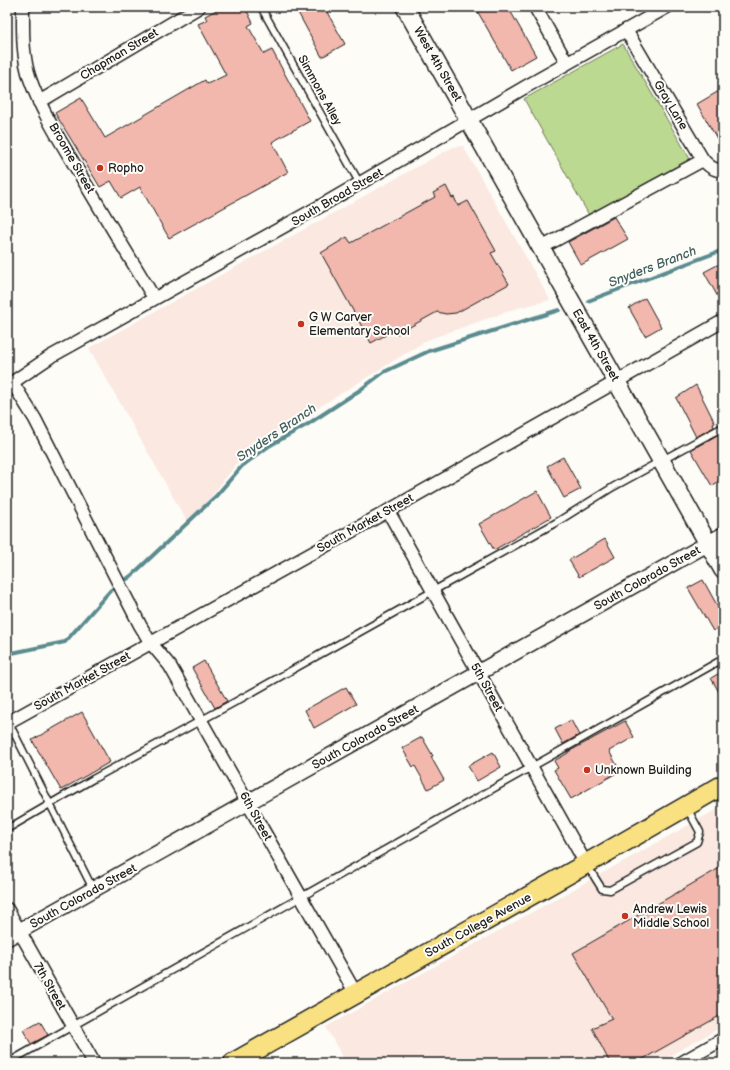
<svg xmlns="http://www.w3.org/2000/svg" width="730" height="1070" font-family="'Balsamiq Sans',sans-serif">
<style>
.built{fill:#fae8e1}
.green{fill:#bcd991;stroke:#6c7a56}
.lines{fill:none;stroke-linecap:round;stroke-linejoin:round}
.stream{stroke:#5a8b8e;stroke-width:4}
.building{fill:#f2b8ad;stroke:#1c1c1c}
.service-casing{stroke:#1c1c1c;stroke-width:9}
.minor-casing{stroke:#1c1c1c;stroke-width:15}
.tertiary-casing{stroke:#1c1c1c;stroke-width:18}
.secondary-casing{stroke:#1c1c1c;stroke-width:20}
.primary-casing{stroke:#1c1c1c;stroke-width:22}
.service{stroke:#fdfcf7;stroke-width:6}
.minor{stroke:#fdfcf7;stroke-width:12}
.tertiary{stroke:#fdfcf7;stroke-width:15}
.secondary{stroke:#fdfcf7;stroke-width:17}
.primary{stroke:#f9e181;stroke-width:19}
.poi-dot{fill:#c8321e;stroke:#fdfcf7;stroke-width:1.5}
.labels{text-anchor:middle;stroke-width:4;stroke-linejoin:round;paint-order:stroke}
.street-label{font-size:12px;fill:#1c1c1c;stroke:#fdfcf7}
.poi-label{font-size:12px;fill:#1c1c1c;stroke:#fdfcf7;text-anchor:start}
.water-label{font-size:13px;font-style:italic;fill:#405d5e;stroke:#fdfcf7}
</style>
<rect width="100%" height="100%" fill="#fdfcf7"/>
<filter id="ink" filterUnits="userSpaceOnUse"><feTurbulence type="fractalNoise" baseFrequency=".025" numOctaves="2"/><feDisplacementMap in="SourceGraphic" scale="8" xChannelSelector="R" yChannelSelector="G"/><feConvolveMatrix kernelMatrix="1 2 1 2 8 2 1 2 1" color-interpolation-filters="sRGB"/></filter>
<g filter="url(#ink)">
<g class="built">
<polygon points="463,146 550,300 514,309 427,340 245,453 189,525 89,348 453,147"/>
<polygon points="723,806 723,1026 657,1063 346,1063 326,1027"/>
</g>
<polygon class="green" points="623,44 690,159 589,215 524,99"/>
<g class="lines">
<g class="stream">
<polyline points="588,301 723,250"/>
<polyline points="7,654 65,642 110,591 131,576 216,496 242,466 269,446 308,424 360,390 384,372 429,351 559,310"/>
</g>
</g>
<g class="building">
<polygon points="222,7 245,7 253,23 248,26 264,54 272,50 310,121 272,142 288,172 169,238 140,187 121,198 111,181 100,187 55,113 81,98 105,138 205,80 207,84 226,75 198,24 207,20 205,16"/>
<polygon points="295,7 324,7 345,44 322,57"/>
<polygon points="475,7 508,7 536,56 511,70"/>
<polygon points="719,91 723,98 723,149 697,104"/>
<polygon points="446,186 452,198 454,197 458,206 468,201 496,251 491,253 509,284 456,313 446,314 437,312 397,334 395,330 371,343 321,253 347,237 351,243 435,197 433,193"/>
<polygon points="614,217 628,239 581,265 568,242"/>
<polygon points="723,262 723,306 704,272"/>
<polygon points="645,298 661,327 645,336 629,308"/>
<polygon points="696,385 715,423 713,424 714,427 696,437 676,398"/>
<polygon points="719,434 723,440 723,478 712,486 691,450"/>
<polygon points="563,457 581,489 564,498 547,466"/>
<polygon points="537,491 551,517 494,550 479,524"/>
<polygon points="605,539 615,557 579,577 569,560"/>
<polygon points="703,580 723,616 723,625 713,631 688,588"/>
<polygon points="204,661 227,701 215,708 192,668"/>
<polygon points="723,671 723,699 711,678"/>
<polygon points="346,687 356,704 314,728 305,710"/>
<polygon points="82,712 110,762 61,790 32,740"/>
<polygon points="571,720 579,735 563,744 555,729"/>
<polygon points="625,721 634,737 609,751 620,771 571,799 554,770 558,768 554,761 568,753 568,752"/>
<polygon points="422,737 433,756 431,757 444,780 428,789 415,766 413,767 402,748"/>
<polygon points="493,752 501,767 477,781 468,766"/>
<polygon points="723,866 723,1014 636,1063 610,1063 592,1028 612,1019 573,953"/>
<polygon points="40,1021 48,1035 31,1044 23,1030"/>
</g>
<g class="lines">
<defs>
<g id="service">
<polyline points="261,7 360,184"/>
<polyline points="8,721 93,889"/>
<polyline points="7,829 93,779 235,702 433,591 557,522 613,487 723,427"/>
<polyline points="587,865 602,889 610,890 697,842 700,832 687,808"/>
<polyline points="7,1063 723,659"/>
</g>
<g id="minor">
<path d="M23,7c0,24 -1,49 7,72 12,34 33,66 51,97 24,41 49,82 73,122"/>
<polyline points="535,7 567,63"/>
<path d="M626,30l77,130c6,6 11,11 20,10"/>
<polyline points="39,102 199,7"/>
<polyline points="541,248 703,160"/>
<polyline points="12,382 35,419 140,625 150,642 170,666 356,994"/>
<polyline points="7,386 50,357 324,204 527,86 667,7"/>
<polyline points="388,511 586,864"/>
<polyline points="7,723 388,511 723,321"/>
<polyline points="7,909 94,1063"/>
<polyline points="681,1063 723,1039"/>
</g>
<polyline id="tertiary" points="7,938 723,535"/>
<polyline id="secondary" points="405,7 723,570"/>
<polyline id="primary" points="233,1063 586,864 723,785"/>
</defs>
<use href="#service" class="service-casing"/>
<use href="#minor" class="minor-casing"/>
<use href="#tertiary" class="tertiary-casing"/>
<use href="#secondary" class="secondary-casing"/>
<use href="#primary" class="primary-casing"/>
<use href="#service" class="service"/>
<use href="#minor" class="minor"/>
<use href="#tertiary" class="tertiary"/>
<use href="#secondary" class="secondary"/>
<use href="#primary" class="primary"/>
</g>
</g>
<g class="poi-dot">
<circle cx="100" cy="168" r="4"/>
<circle cx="301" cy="324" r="4"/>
<circle cx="587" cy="770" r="4"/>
<circle cx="625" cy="916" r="4"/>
</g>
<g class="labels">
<g class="street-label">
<text transform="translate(119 54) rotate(-31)" y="4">Chapman Street</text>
<text transform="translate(438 64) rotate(60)" y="4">West 4th Street</text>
<text transform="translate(320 90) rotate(61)" y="4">Simmons Alley</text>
<text transform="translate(671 105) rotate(59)" y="4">Gray Lane</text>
<text transform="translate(72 158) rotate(60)" y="4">Broome Street</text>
<text transform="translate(337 197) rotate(-30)" y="4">South Broad Street</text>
<text transform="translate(596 345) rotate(60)" y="4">East 4th Street</text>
<text transform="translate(365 523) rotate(-29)" y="4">South Market Street</text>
<text transform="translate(647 578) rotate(-29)" y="4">South Colorado Street</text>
<text transform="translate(82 681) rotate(-29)" y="4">South Market Street</text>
<text transform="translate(487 687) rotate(61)" y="4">5th Street</text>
<text transform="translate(365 737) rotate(-29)" y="4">South Colorado Street</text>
<text transform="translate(256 816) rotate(61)" y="4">6th Street</text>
<text transform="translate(83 896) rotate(-29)" y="4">South Colorado Street</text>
<text transform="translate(478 925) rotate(-29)" y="4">South College Avenue</text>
<text transform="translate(50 986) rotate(60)" y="4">7th Street</text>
</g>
<g class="poi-label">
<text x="108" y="172">Ropho</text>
<text x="309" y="321">G W Carver<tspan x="309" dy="14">Elementary School</tspan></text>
<text x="595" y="774">Unknown Building</text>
<text x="633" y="913">Andrew Lewis<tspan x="633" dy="14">Middle School</tspan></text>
</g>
<g class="water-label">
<text transform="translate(652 266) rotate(-21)" y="5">Snyders Branch</text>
<text transform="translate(276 432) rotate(-34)" y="5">Snyders Branch</text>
</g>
</g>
<rect width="730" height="1070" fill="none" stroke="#fdfcf7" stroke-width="24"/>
<rect x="12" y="12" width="706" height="1046" fill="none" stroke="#1c1c1c" stroke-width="1.5" filter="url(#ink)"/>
</svg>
